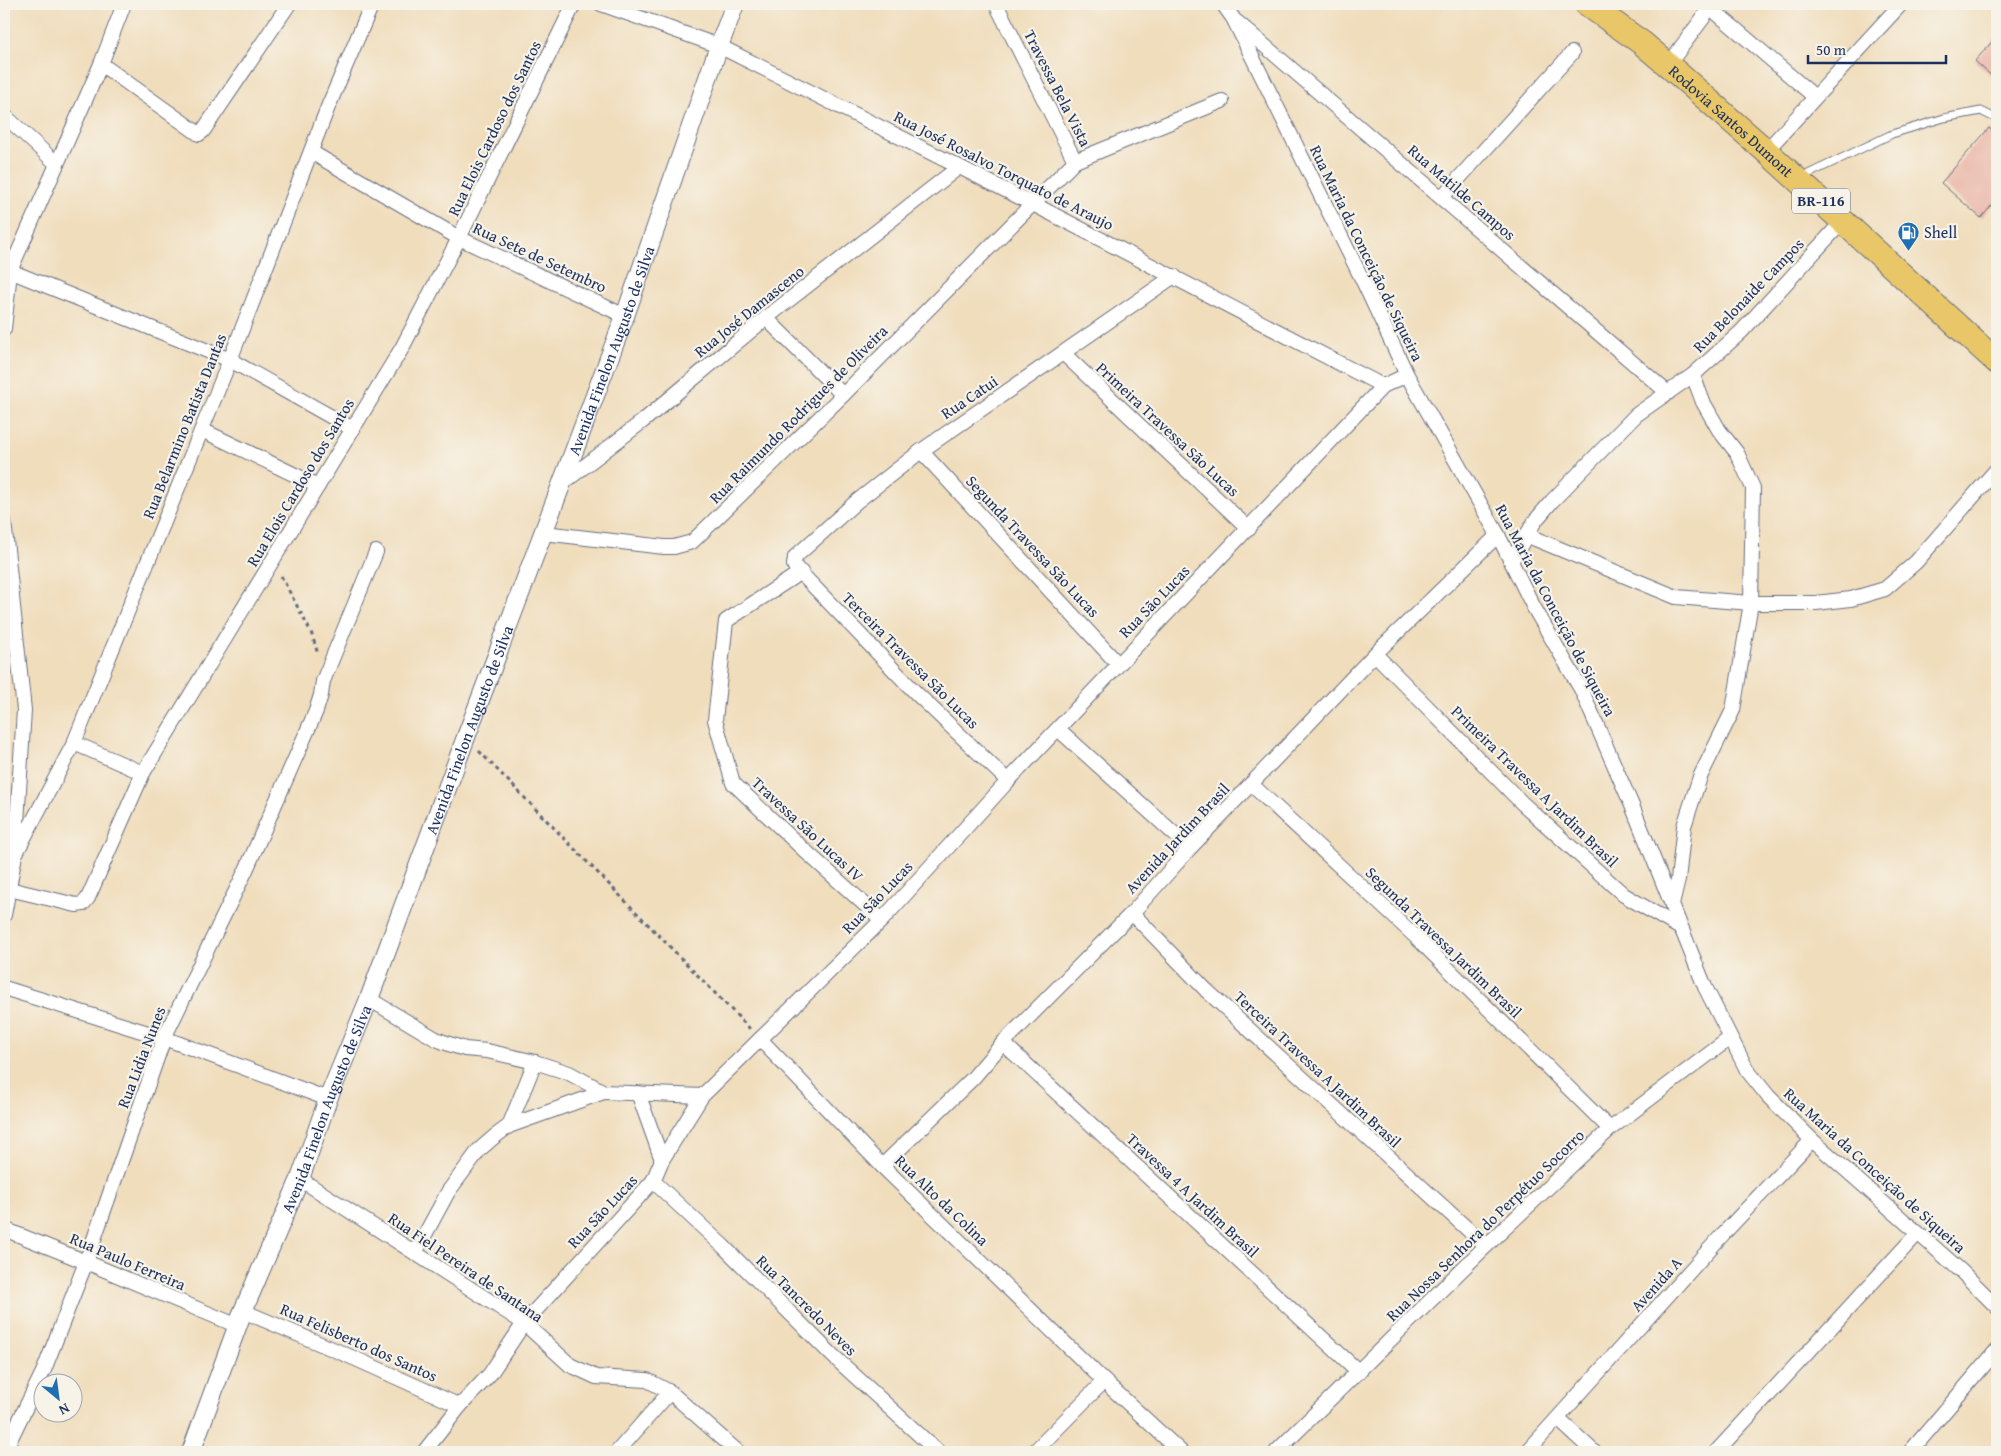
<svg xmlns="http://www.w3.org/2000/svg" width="2001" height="1456" font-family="'Gentium Book Plus',serif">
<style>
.building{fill:#e9b3a6}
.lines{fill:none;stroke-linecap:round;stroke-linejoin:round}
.service-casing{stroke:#666c7f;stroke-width:9}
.minor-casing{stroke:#666c7f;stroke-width:16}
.tertiary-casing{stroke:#666c7f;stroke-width:20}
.trunk-casing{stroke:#666c7f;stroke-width:26}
.path{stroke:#666c7f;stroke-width:3;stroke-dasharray:4 4;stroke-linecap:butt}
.service{stroke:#fff;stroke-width:7}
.minor{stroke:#fff;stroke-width:14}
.tertiary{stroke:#fff;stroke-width:18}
.trunk{stroke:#e9c769;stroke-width:24}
.labels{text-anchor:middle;stroke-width:4.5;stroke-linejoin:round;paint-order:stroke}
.shield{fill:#f7f3e8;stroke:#5d6a87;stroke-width:1}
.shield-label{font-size:15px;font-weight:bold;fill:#1b2f5e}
.street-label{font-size:16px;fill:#1b2f5e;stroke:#f7f3e8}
.poi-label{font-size:16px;fill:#1b2f5e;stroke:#f7f3e8;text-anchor:start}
</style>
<rect width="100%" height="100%" fill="#f7f3e8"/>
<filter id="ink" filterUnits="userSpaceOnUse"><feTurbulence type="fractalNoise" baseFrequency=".02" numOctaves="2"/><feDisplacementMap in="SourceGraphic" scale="10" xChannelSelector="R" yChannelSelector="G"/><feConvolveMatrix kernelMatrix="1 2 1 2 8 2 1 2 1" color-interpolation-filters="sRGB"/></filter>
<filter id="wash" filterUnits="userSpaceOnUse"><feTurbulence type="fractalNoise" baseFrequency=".0096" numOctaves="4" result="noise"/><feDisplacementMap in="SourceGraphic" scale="20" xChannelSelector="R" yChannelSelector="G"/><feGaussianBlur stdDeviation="1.12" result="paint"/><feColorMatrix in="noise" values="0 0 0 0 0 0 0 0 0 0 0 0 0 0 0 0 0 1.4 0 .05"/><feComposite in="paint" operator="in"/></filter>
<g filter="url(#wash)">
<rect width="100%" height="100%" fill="#f0ddbc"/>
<g id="blocks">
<g class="building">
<polygon points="1997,36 1997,81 1975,61"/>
<polygon points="1989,128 1997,135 1997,199 1981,218 1941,183"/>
</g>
</g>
</g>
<g filter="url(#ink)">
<use href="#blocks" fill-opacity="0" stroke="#666c7f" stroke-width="1"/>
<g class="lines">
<defs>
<polyline id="service" points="1802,177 1892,134 1944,118 1981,111 1997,119"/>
<g id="minor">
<polyline points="601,4 719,46 1033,204 1383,386"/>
<polyline points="996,4 1075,161"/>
<polyline points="1223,4 1233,18 1363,281 1407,375 1498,535 1533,606 1581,689 1633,808 1705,987 1747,1070 1768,1096 1812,1140 1961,1271 1997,1307"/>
<polyline points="1706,4 1815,97"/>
<polyline points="1237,22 1668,393"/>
<polyline points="101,64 199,134 203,131 289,4"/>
<polyline points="1668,65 1703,18 1706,12 1706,4"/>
<polyline points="4,115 57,164"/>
<polyline points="1766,151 1901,4"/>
<polyline points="311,152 459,238 625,316"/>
<polyline points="1442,197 1572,53"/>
<polyline points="4,267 10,271 230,360 353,429"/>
<polyline points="766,318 843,395"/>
<polyline points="4,329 10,271 101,64 124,4"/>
<polyline points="1064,354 1249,529"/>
<polyline points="202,430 318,486"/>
<polyline points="921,451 1118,664"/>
<polyline points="563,483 643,421 766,318 959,167"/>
<polyline points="4,521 24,710 15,855 4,915"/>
<polyline points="544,533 664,547 674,547 692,542 843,395 1075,161 1222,101"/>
<polyline points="1526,535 1676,597 1751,603 1816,603 1851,599 1885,589 1916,562 1997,469"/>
<polyline points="1512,560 1535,521 1552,501 1636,415 1693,375 1741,332 1842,222"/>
<polyline points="801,572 726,621 715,720 733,783 803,849 882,920"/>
<polyline points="1375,654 1522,803 1604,877 1624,895 1682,929"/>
<polyline points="1058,729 1190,848"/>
<polyline points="74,743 143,773"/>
<polyline points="1008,781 916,693 796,568 794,565 795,557 856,502 921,451 1174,276"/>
<polyline points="1251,784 1416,937 1610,1129"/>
<polyline points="15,855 74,743 230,360 328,107 372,4"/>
<polyline points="9,889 76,905 83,904 88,898 143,773 402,348 459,238 574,4"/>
<polyline points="1672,905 1678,880 1684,826 1700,777 1733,710 1751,603 1753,488 1737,453 1719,430 1703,402 1693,375"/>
<polyline points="1132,913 1206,990 1486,1246"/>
<polyline points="4,988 164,1038 328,1099"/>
<polyline points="369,999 436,1039 449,1044 465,1049 487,1051 535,1062 569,1073 604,1092 702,1096"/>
<polyline points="760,1039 882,1166 1104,1381 1181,1452"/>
<polyline points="1003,1043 1359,1372"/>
<polyline points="638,1093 662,1160"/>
<polyline points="509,1126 535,1062"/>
<polyline points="882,1166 973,1078 1003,1043 1132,913 1190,848 1375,654 1498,535"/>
<polyline points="300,1179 524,1323 570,1365 596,1377 647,1380 670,1392 738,1452"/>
<polyline points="653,1181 723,1246 832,1355 938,1452"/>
<polyline points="4,1229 86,1262 238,1326"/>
<polyline points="415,1253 448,1192 479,1150 494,1137 509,1126 604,1092"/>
<polyline points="243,1311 356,1359 460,1406"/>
<polyline points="1558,1419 1594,1452"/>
<polyline points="4,1452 44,1370 86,1262 164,1038 246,870 316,711 321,695 323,681 376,552"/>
<polyline points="424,1452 460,1406 490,1374 524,1323 653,1181 662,1160 702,1096 882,920 1008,781 1383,386 1407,375"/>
<polyline points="617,1452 670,1392"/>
<polyline points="1034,1452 1104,1381"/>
<polyline points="1276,1452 1486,1246 1610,1129 1730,1038"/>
<polyline points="1527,1452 1724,1233 1812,1140"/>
<polyline points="1716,1452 1918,1233"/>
<polyline points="1910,1452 1997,1350"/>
</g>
<g id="tertiary">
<path id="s1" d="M191,1452l52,-141 57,-132 28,-80 41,-100 97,-262 159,-421 94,-270 16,-42"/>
</g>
<g id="trunk">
<path id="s2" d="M1587,4l55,39 26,22 98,86 231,211"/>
</g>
</defs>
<use href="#service" class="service-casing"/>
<use href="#minor" class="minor-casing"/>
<use href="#tertiary" class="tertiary-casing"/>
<use href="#trunk" class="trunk-casing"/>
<g class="path">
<polyline points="281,576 311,632 318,654"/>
<polyline points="479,751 751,1030"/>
</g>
<use href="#service" class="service"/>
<use href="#minor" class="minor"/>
<use href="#tertiary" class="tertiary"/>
<use href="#trunk" class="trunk"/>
</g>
</g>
<defs>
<symbol id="fuel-pin" viewBox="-11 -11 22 30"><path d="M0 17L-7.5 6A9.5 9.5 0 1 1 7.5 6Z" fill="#1f6fb2" stroke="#f7f3e8"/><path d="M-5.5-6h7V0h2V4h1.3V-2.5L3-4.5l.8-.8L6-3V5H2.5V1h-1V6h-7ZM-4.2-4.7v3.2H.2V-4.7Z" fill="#fff"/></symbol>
</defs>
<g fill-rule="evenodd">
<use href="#fuel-pin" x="1896" y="220" width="25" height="34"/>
</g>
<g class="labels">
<rect class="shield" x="1792" y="188.5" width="58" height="25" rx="4"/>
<g class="shield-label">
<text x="1821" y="206">BR-116</text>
</g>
<g class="street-label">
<text transform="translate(1058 88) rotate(63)" y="6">Travessa Bela Vista</text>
<text dy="6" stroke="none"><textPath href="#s2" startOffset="186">Rodovia Santos Dumont</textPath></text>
<text transform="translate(494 128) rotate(-64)" y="6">Rua Elois Cardoso dos Santos</text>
<text transform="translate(1004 170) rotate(27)" y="6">Rua José Rosalvo Torquato de Araujo</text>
<text transform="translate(1462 192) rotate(41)" y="6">Rua Matilde Campos</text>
<text transform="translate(1367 253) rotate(64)" y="6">Rua Maria da Conceição de Siqueira</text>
<text transform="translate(540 257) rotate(25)" y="6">Rua Sete de Setembro</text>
<text transform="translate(1748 295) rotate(-46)" y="6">Rua Belonaide Campos</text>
<text transform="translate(749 311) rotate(-39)" y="6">Rua José Damasceno</text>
<text dy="6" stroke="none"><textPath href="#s1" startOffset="1179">Avenida Finelon Augusto de Silva</textPath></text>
<text transform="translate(969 397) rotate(-34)" y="6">Rua Catui</text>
<text transform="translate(798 414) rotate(-45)" y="6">Rua Raimundo Rodrigues de Oliveira</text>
<text transform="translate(184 426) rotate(-68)" y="6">Rua Belarmino Batista Dantas</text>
<text transform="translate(1168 429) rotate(43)" y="6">Primeira Travessa São Lucas</text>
<text transform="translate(300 482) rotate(-59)" y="6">Rua Elois Cardoso dos Santos</text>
<text transform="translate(1033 546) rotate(47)" y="6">Segunda Travessa São Lucas</text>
<text transform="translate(1154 601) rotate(-46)" y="6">Rua São Lucas</text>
<text transform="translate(1556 610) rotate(62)" y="6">Rua Maria da Conceição de Siqueira</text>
<text transform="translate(911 660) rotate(45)" y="6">Terceira Travessa São Lucas</text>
<text dy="6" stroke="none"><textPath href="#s1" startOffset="774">Avenida Finelon Augusto de Silva</textPath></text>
<text transform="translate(1535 786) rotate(44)" y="6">Primeira Travessa A Jardim Brasil</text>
<text transform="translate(808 829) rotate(43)" y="6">Travessa São Lucas IV</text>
<text transform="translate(1177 838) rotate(-47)" y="6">Avenida Jardim Brasil</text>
<text transform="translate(877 897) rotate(-46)" y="6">Rua São Lucas</text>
<text transform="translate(1444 942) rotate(44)" y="6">Segunda Travessa Jardim Brasil</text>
<text transform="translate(141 1057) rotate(-69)" y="6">Rua Lidia Nunes</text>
<text transform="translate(1318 1069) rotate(43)" y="6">Terceira Travessa A Jardim Brasil</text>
<text dy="6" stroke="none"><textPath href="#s1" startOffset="369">Avenida Finelon Augusto de Silva</textPath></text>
<text transform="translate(1875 1170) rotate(42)" y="6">Rua Maria da Conceição de Siqueira</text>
<text transform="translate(1193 1195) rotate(43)" y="6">Travessa 4 A Jardim Brasil</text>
<text transform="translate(942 1200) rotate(44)" y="6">Rua Alto da Colina</text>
<text transform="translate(602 1211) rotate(-47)" y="6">Rua São Lucas</text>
<text transform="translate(1485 1225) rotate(-44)" y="6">Rua Nossa Senhora do Perpétuo Socorro</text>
<text transform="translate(128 1261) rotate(23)" y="6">Rua Paulo Ferreira</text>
<text transform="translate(466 1267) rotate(34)" y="6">Rua Fiel Pereira de Santana</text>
<text transform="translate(1656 1284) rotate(-48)" y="6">Avenida A</text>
<text transform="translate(807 1305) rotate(45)" y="6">Rua Tancredo Neves</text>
<text transform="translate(359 1342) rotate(24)" y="6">Rua Felisberto dos Santos</text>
</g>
<g class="poi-label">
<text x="1924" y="238">Shell</text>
</g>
</g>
<rect width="2001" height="1456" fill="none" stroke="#f7f3e8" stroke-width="20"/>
<g transform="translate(58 1398) rotate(151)"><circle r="24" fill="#f7f3e8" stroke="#9fa5b1"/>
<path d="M0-4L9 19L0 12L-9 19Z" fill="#1f6fb2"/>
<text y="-8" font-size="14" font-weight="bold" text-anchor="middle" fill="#1b2f5e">N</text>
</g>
<path d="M1808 55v8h138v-8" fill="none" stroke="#1b2f5e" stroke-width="2.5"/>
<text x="1816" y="55" font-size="15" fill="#1b2f5e" stroke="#f7f3e8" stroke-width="4" paint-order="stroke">50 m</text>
</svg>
